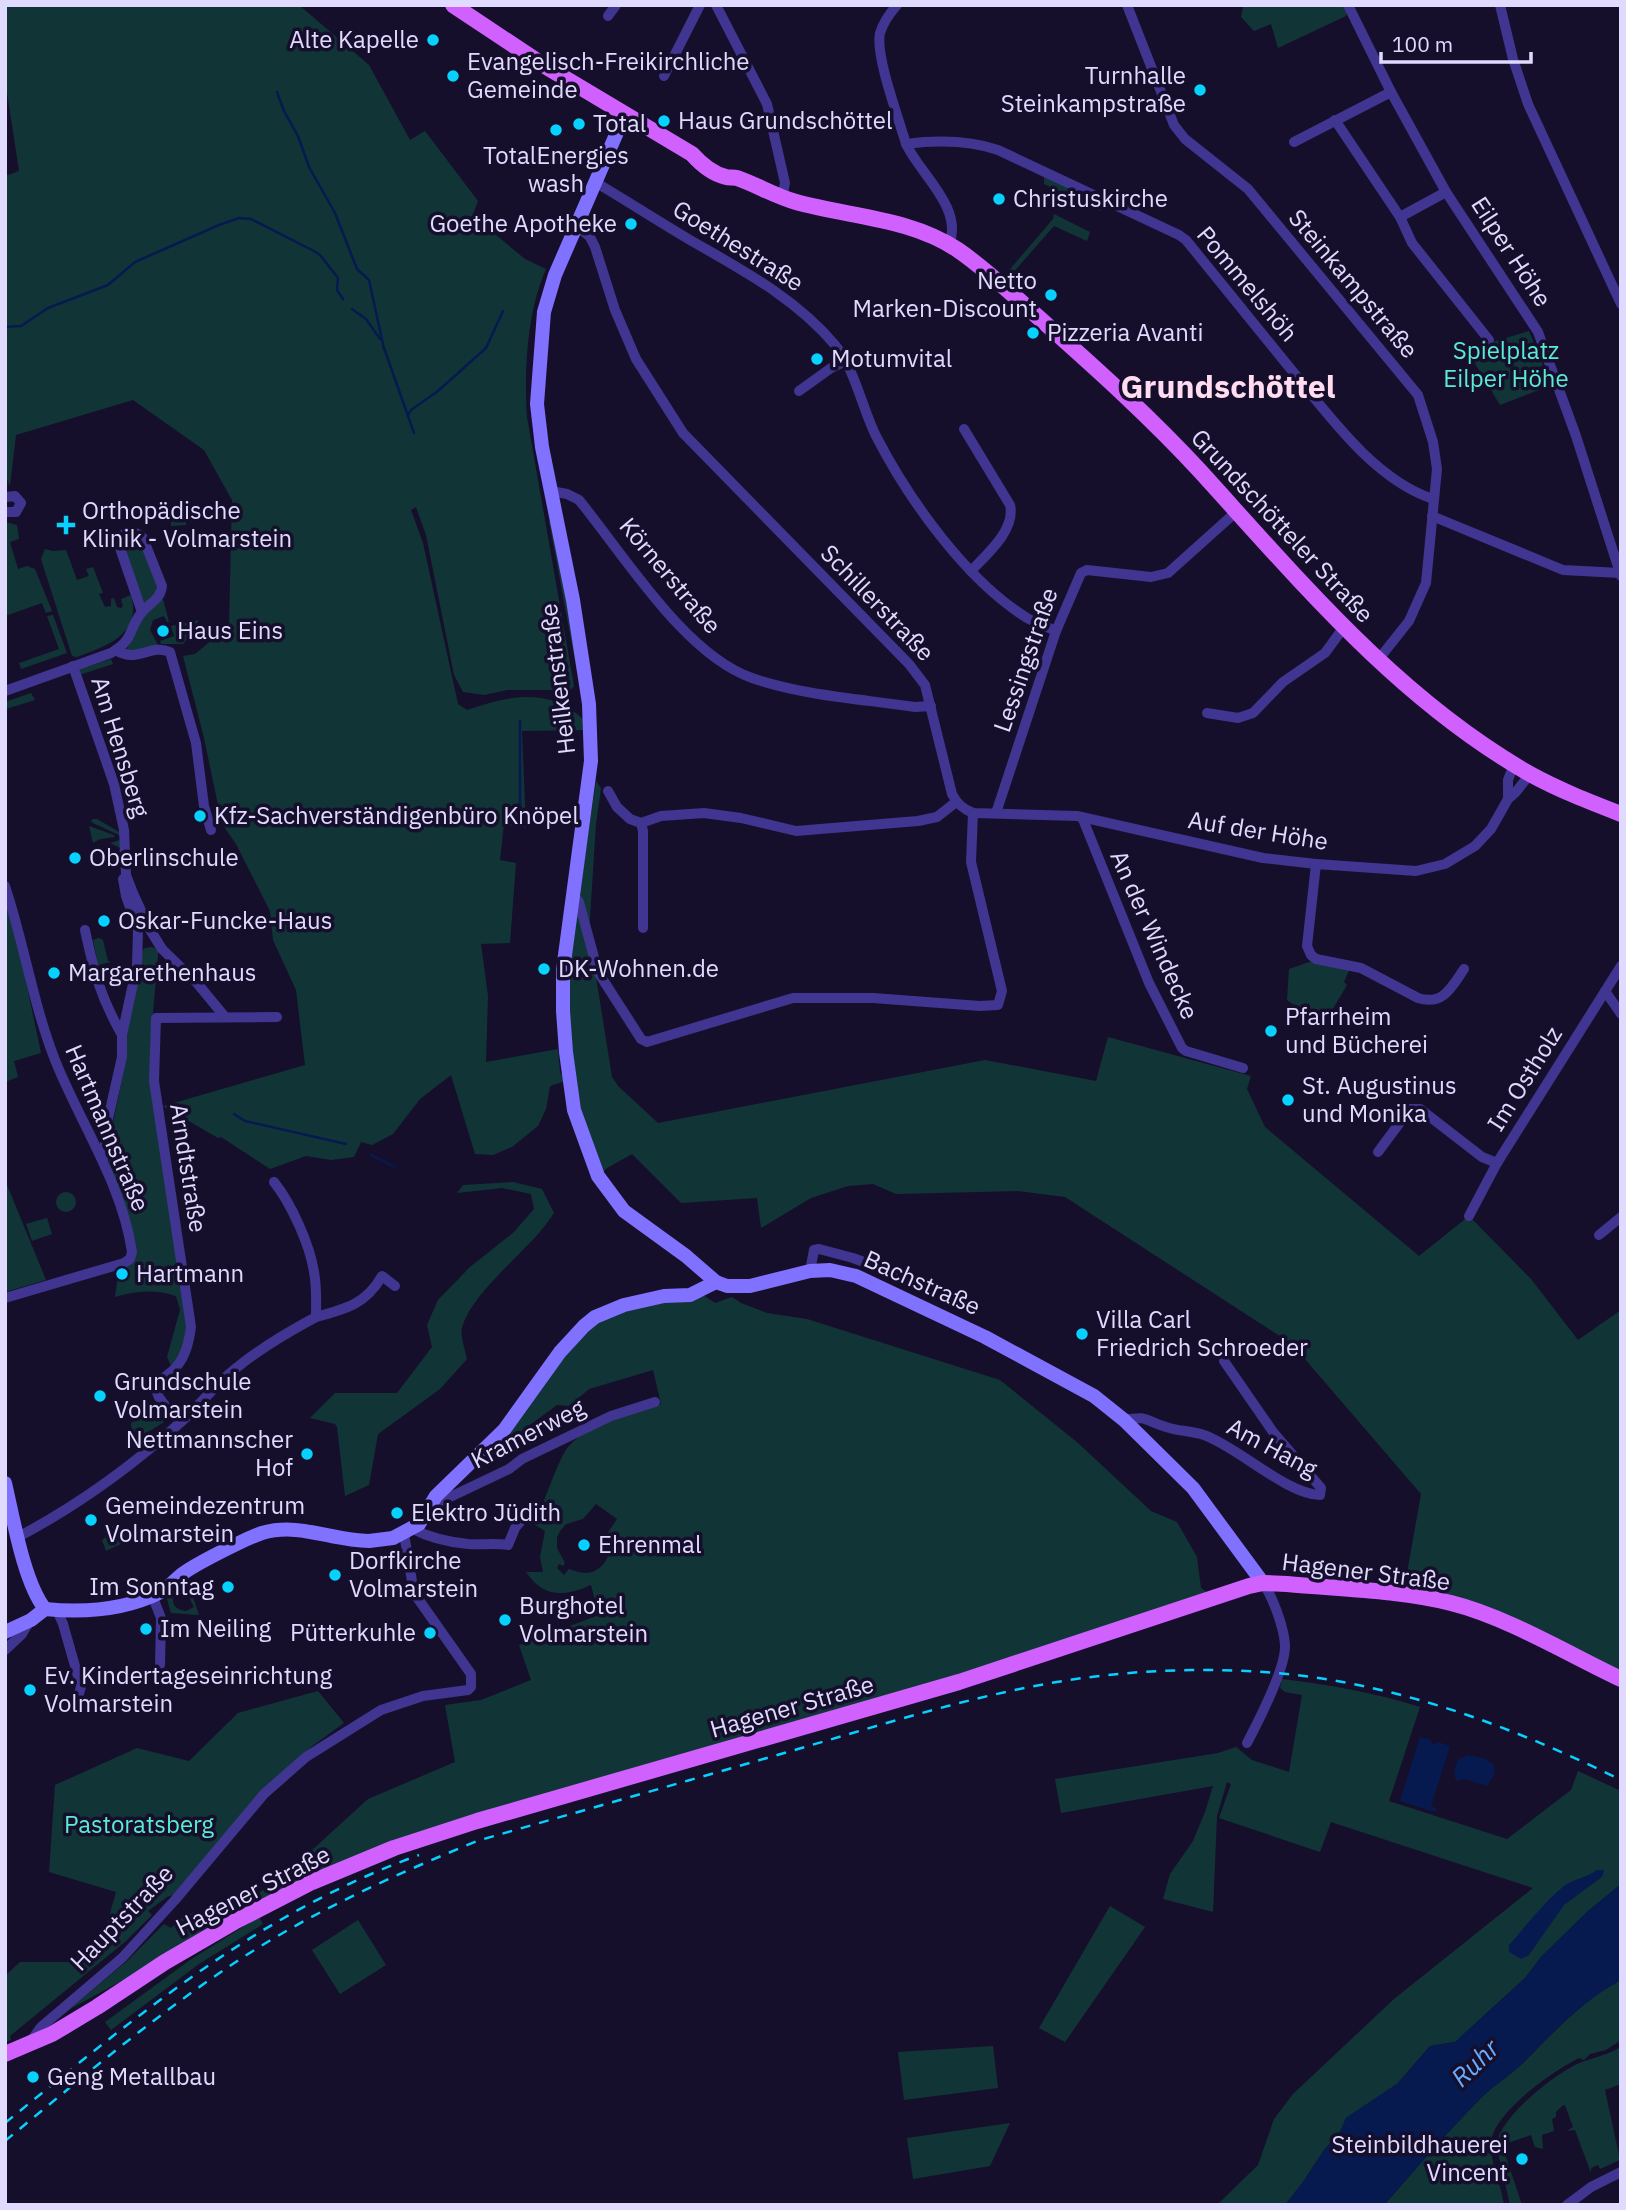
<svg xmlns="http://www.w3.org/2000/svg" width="1626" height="2210" font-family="'IBM Plex Sans',sans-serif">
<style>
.green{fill:#113537;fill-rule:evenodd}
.water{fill:#061a4f}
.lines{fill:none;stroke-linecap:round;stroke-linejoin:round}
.stream{stroke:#061a4f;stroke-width:2.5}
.street{stroke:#403590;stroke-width:10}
.secondary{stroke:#8071ff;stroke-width:14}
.primary{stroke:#d161ff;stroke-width:16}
.rail{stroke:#06d1ff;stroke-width:2.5;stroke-dasharray:10 9;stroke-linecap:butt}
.poi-dot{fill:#06d1ff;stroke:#160f2c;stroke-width:2.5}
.labels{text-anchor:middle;stroke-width:7;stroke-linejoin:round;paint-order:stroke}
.poi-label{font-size:24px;fill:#e1daff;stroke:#160f2c;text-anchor:start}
.street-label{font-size:24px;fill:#e1daff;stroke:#160f2c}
.park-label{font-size:24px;fill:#5aebd3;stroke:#160f2c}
.water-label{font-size:26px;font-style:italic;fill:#68acff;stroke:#160f2c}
.district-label{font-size:32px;font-weight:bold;fill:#ffdcef;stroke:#160f2c}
</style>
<rect width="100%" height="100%" fill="#160f2c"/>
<g class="green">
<path d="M7,5h292l70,60 41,75 15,-9 53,70 -5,13 6,7 46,38 21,10c-19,43 -22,101 -19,148l47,269 -3,4h-64l-23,5 -21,-3 -9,-17 -28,-140 -10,-28 -5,3 12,33 35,161 9,6c41,-14 82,-24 117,10l-1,10 -61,1 4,97 -22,-4 -4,36 16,3 -6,80 -29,1 7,52 -2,66 72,-13 2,23 5,9 -15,5 -4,23 -8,17 -26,21 -19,8 -18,-1 -24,-79 -31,24 -27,35 -21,11 -11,-3 -7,15 -23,3 -25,-4 -36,13 -49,-32 -3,1 -55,-32 142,-41 -9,-75 -23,-50 -3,-29 -34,-67 -14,-20 -18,-86 -21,-82 12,-2 34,-28 3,-126 -28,-50 -71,-50 -117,35 -6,51 -5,-11v-299l14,-5 -13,-85z"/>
<polygon points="1248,5 1348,5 1349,6 1346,16 1278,48 1271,24 1254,31 1241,17 1243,7"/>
<polygon points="1044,176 1104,202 1100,211 1044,184"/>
<polygon points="1054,214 1090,232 1087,241 1054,226 1010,276 1005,275 1053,219"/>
<polygon points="1529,331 1543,365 1533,372 1539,390 1500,405 1471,357 1489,343"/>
<polygon points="191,509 193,521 186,522 186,525 171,526 171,517"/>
<polygon points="552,520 580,671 577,672 549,521"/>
<polygon points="5,522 17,525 19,539 10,542 18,569 27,566 35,569 52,611 46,613 42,603 5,616"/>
<polygon points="130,541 140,543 157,585 155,594 144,603 126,556 125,548"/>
<path d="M45,549l8,2 13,-1 11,30 12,-4 -3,-7 7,-2 10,26 -4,1 6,13 6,-1v-7l3,-1 3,9 4,1 2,-2 -2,-7 10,-4c11,40 -25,51 -54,62l-5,-1 -31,-97z"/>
<polygon points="163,599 169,622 167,622 164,616 153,620 150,630 158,645 131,653 126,651 144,614"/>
<polygon points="53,615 67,653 21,669 19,663 59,649 47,616"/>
<polygon points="199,620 191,634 183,644 161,644 160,641 174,636 171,626"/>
<polygon points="111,659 113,664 79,675 80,669"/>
<polygon points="31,693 35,700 6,709 5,702"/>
<polygon points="596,781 601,788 596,824 589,933 612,1077 618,1086 658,1123 985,1060 1096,1081 1108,1037 1251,1076 1247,1089 1265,1127 1419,1256 1469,1216 1531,1279 1578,1340 1621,1310 1621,1674 1482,1613 1403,1596 1421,1494 1292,1344 1065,1197 1018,1191 896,1194 873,1184 848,1186 811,1198 761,1228 757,1198 681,1203 632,1154 607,1168 602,1173 586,1132 573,1073 567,974"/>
<polygon points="93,819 97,819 121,833 122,850 113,860 110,853 119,851 120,848 110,843 120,840 121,836 93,823 91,821"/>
<polygon points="89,826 114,835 115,837 100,839 93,843"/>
<polygon points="5,902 20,953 41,1053 14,1061 18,1077 5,1082"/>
<polygon points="99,938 103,940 108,961 111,962 98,965 93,940"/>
<path d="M152,947l6,2v6l-8,92 1,38 36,246 -6,21 -10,14 -4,-9 13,-47 -4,-14c-21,-7 -41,-5 -61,1l4,-29 16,-8 -2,-25 -24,-70 -1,-17 18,-88 1,-32 14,-76 4,-4z"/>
<polygon points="1312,961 1350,968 1344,982 1347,985 1328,1017 1324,1015 1318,1023 1287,1000 1289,969"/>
<polygon points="5,1180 46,1280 5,1292"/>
<path d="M513,1182l29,7 12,24c-24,38 -79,74 -92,114 -2,8 3,23 5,32l-27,30 -62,45 -9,51 -24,11 -8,-69 -2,-3 -25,-6 25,-25h62l35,-46 -5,-22 11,-25 32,-33 43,-34 21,-24 -3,-15 -29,-6 -45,5 6,-8z"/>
<circle cx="66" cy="1202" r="10"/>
<polygon points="47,1218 52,1234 32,1241 26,1224"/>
<path d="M703,1295l12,8 17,-6 9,6 26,10 40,6 193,61 78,63 73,68 26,11 20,35 4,31 10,7 -186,60 -631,189 -269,135 -53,29 -17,13 71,-59 38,-38 7,4 17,-16 3,2 2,-2 7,5 14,-9 9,6 55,-33 90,-82 87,-37 -10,-57 36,-5 50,-20 -12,-35 80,-30 -8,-30c-27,12 -47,13 -65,-13h17l-3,-15 5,-26 -10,-6c7,-17 24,-69 34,-79 23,-25 61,-33 92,-42l-8,-34 -64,19 -20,17 -12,-1 -64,47 -1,-1 31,-36 48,-67 28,-26 26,-12zM596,1504l21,15 -10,15c8,16 -2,38 -21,39 -5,0 -11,-2 -17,-4l-5,6 -7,-7 2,-4 4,2 2,-3 -8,-15v-11l3,-6 6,-7 17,-5z"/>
<polygon points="157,1409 164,1422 132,1442 131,1423"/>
<polygon points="116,1523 125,1542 106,1551 102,1540 106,1537 105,1532"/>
<path d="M183,1586h6l10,29 -28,-2 -5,-17 3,-2 4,1c-1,11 2,14 13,16l8,-4 -6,-12 -7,-5z"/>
<path d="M1282,1679c47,6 92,13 138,28l-31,94 118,38 64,-49 7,-19 43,20v93l-33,27 -47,46 -16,21 -70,64 -25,4 -33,38 -51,34 -6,14 -16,18 -21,32 -18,23h-68l41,-40 16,-46 19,-25 101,-95 139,-111 -202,-66 -11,30 -101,-34 12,-34 -4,-2 -10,34 -4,96 -50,-13 7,-25 23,-33 12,-29 8,-26 -152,27 -6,-34 163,-26 18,-6 16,13 37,12 13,-77 -17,-3 -5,-4z"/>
<polygon points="318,1691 344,1723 311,1747 262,1791 173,1895 167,1897 148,1911 152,1915 126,1941 10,2036 11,2040 5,2042 5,1976 20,1962 69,1962 102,1941 116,1892 49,1872 55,1785 137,1748 189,1761 238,1713"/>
<polygon points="1110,1906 1145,1927 1065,2042 1039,2028"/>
<polygon points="259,1917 263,1924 199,1964 111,2030 105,2022 190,1960"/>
<polygon points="358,1920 386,1965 340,1994 312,1950"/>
<path d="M1621,1980v60l-15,10 -16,4 -6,6 -5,-2c-26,13 -82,52 -88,82 -3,16 11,47 13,65h-120c32,-36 64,-74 98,-108 12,-12 28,-21 41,-34 29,-29 61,-64 98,-83z"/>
<polygon points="993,2046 998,2088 904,2100 898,2052"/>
<path d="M1621,2047v37l-16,6 15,70 -20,9 -2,-4 -7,3v5l-16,-43 -8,1 6,-4 -8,-22 -3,1 -6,6v5l-4,2 2,12 -12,4 1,14 -8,-2 -4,-12 -29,10 20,60h-12l-14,-61c6,-28 54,-66 79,-79 15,-7 31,-9 46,-18z"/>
<polygon points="1010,2123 990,2166 913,2179 907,2138"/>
</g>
<g class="water">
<polygon points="1420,1737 1431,1740 1432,1745 1438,1742 1450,1746 1431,1806 1437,1809 1435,1812 1400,1801"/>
<polygon points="1467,1755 1484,1758 1494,1765 1495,1773 1487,1786 1464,1779 1456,1781 1454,1772 1458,1760"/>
<path d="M1597,1870h7l-2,7 -38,28 -35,50 -8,4 -12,-7v-7c17,-19 38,-47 58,-61 10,-6 21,-7 30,-14z"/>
<path d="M1621,1884v96c-36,18 -71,55 -98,83 -13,13 -29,22 -41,34 -34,34 -66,72 -98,108h-99l18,-23 21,-32 16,-18 6,-14 51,-34 33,-38 25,-4 70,-64 16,-21 47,-46z"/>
</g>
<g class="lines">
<g class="stream">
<polyline points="277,92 284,111 298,136 309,167 335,213 357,269 369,280 384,349"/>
<polyline points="352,309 366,319 380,339"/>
<polyline points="5,327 21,326 48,308 108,285 135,262 219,225 239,218 251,219 312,250 320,255 338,278 337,290 343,299"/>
<polyline points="384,348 414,433"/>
<polyline points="408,415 411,410 438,391 486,348 503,311"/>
<polyline points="520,721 520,802 523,827"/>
<polyline points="234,1114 245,1121 346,1144"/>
<polyline points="371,1155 395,1167"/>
</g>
<g class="street">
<polyline points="716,5 767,104 785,183 782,198"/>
<path d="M897,5c-7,8 -14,18 -17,28 -5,23 19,86 26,111 14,30 58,64 43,101"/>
<polyline points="1127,5 1174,125 1185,139 1248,189 1418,395 1433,442 1437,469 1426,583 1409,621 1378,660"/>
<polyline points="1348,5 1391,92 1446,192 1538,332 1576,436 1621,576"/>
<polyline points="1500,5 1513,59 1528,104 1621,304"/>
<polyline points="608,16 616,5"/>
<polyline points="664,76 700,5"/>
<polyline points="1335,120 1400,217 1446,192"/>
<polyline points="1294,142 1391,92"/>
<path d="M906,144c31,-4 62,-4 92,6l181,85 7,5c33,41 66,81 99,122 40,48 87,117 148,137"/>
<path d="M595,182c32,19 63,39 95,58 52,30 106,58 145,105 20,24 27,63 41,91 33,64 90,144 151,182 9,5 20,9 29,13"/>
<polyline points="1400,217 1412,243 1489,340"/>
<path d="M576,225l14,12 5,10 20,63 21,49 47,74 226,231 16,21 27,109c5,10 11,15 21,19l104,3 186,42 53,6 100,7 29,-7 30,-18 16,-17 17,-30 8,-7 14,-18"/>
<polyline points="799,391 831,368 844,362"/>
<path d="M964,429l46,76c6,25 -24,50 -39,66"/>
<path d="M551,491l16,3 12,6c45,55 106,155 173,178 52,18 110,21 163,29l16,-1"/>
<polyline points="5,497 15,496 21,503 16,512 5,512"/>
<polyline points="1432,516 1563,570 1620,573"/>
<path d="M116,650c21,14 34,-7 54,2l26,91 8,63 7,24"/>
<polyline points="73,666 114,784 124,830 126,875 133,893 149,928 162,949 197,983 225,1017"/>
<path d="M5,691l106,-38c24,-14 17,-24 31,-41 8,-10 18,-11 20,-26l-19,-48c-6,-6 -10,-6 -19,-4l-4,7v7l22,64"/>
<polyline points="1207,713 1238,718 1253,713 1283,682 1325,653 1344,627"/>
<polyline points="608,791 617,807 630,819 641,823 661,816 704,813 741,818 796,831 918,821 937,817 956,802"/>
<polyline points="1508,799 1508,780 1514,764"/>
<polyline points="996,813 1056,631 1081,573 1087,570 1151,577 1168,573 1236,512"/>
<polyline points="1082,817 1149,983 1182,1048 1186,1051 1243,1068"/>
<polyline points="641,823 643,831 643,928"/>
<path d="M1316,864l-9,82 4,9 5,4 45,9 57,30c25,8 34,-11 46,-29"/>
<path d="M5,886c19,57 28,118 50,174 25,63 67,123 77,192l-2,7 -6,4 -119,35"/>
<polyline points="574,896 579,902 598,972 641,1039 647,1042 793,998 873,998 980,1006 998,1005 1002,991 971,862 973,813"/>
<path d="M85,930c9,42 15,66 37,105"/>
<polyline points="1605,991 1621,1014"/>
<polyline points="1378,1152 1410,1109 1420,1109 1482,1157 1497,1163"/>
<polyline points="103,1159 108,1119 122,1057 122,1035 137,965 138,931 126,896 123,879"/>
<polyline points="1469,1216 1497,1163 1621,966"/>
<polyline points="1599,1235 1621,1217"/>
<polyline points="810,1271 814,1250 819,1249 853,1258 928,1286"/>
<path d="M316,1317c30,-8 50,-13 66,-41l13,10"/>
<path d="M1124,1420c24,-5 21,1 42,7 12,4 25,4 38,8 34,12 82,59 116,60l1,-7 -48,-56 -49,-71"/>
<path d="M180,1422c-6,-8 -21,-20 -23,-30 -2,-12 13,-17 19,-25 10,-11 13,-26 15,-40l-37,-246 2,-63 121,-1"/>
<polyline points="429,1513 448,1498 509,1469 522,1459 611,1416 655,1402"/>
<path d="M413,1529c17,9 35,13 55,15 13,1 26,-1 40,1l7,-17 13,-15"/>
<path d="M18,1537c57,-30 115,-72 163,-115 19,-17 34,-37 54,-53 24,-20 53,-37 81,-52 0,-15 1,-30 -2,-45 -4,-27 -23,-69 -40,-90"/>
<polyline points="152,1595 161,1618 160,1665"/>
<polyline points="57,1610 63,1624 81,1687 76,1703"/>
<polyline points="5,1650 22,1634 30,1621"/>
<path d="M1247,1743c11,-21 39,-76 38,-98 -1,-17 -12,-48 -22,-62"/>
<polyline points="31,2041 41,2027 122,1958 175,1900 264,1794 306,1757 381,1710 423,1696 468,1690 471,1687 471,1674 414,1593 404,1534"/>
<polyline points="1567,2205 1591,2187 1621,2172"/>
</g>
<g class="secondary">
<polyline points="625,114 555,275 544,312 537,404 542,447 573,600 589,704 591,761 563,970 563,1011 566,1052 574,1110 598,1176 624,1211 686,1256 716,1282 727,1286 750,1286 810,1271 830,1270 856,1276 985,1337 1094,1396 1124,1420 1193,1488 1263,1583"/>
<path d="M5,1483c8,34 19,100 40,126"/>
<path d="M45,1609c39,4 80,1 116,-17 8,-5 13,-11 20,-17 12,-10 66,-37 81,-42 38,-11 70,8 107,8l24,-3 26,-14 17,-28 68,-66 56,-78 24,-26 11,-9 29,-12 40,-9 26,-1 26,-13"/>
<polyline points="5,1632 31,1620 45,1609"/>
</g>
<g class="primary">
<path d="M453,5l90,60 149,89c8,9 21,20 34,23 3,1 7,0 11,1 20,7 38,18 59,24 54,15 114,16 162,48 32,22 60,50 89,75 53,47 105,94 153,146 100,110 198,228 330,303 29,16 60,28 91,40"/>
<path d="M5,2054l47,-20 45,-27 68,-45 69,-40 78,-40 82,-34 83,-27 482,-139 290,-96 14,-3 24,1c54,5 111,6 164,19 56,14 117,51 170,76"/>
</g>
<g class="rail">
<path d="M5,2123c132,-107 251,-209 414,-268"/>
<path d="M5,2141c78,-64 155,-130 240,-185 73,-47 152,-82 232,-115 107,-31 214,-61 321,-92 83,-24 167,-51 253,-66 74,-13 150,-16 225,-10 123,11 235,53 345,107"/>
</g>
</g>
<g class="poi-dot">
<circle cx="433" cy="40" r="7"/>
<circle cx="453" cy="76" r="7"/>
<circle cx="1200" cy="90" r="7"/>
<circle cx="664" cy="121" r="7"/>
<circle cx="579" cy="124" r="7"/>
<circle cx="556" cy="130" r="7"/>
<circle cx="999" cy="199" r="7"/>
<circle cx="631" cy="224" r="7"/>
<circle cx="1051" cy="295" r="7"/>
<circle cx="1033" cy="333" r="7"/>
<circle cx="817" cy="359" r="7"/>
<path d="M62.5 514.5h7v7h7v7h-7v7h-7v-7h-7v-7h7z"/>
<circle cx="163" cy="631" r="7"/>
<circle cx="200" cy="816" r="7"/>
<circle cx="75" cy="858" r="7"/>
<circle cx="104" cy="921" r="7"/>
<circle cx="544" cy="969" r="7"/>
<circle cx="54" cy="973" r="7"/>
<circle cx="1271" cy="1031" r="7"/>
<circle cx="1288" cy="1100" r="7"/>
<circle cx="122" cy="1274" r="7"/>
<circle cx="1082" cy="1334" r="7"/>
<circle cx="100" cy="1396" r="7"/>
<circle cx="307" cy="1454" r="7"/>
<circle cx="397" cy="1513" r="7"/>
<circle cx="91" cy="1520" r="7"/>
<circle cx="584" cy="1545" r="7"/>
<circle cx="335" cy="1575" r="7"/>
<circle cx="228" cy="1587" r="7"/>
<circle cx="505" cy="1620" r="7"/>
<circle cx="146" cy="1629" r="7"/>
<circle cx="430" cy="1633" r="7"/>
<circle cx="30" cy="1690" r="7"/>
<circle cx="33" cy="2077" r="7"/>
<circle cx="1522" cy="2159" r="7"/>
</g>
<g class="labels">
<g class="poi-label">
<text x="419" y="48" text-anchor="end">Alte Kapelle</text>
<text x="467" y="70">Evangelisch-Freikirchliche<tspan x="467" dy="28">Gemeinde</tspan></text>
<text x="1186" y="84" text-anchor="end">Turnhalle<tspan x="1186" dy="28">Steinkampstraße</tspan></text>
<text x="678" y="129">Haus Grundschöttel</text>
<text x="593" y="132">Total</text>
<text x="556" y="164" text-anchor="middle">TotalEnergies<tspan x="556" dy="28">wash</tspan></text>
<text x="1013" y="207">Christuskirche</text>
<text x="617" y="232" text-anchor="end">Goethe Apotheke</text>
<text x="1037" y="289" text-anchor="end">Netto<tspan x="1037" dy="28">Marken-Discount</tspan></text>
<text x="1047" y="341">Pizzeria Avanti</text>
<text x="831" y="367">Motumvital</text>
<text x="82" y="519">Orthopädische<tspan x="82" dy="28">Klinik - Volmarstein</tspan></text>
<text x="177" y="639">Haus Eins</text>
<text x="214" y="824">Kfz-Sachverständigenbüro Knöpel</text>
<text x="89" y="866">Oberlinschule</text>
<text x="118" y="929">Oskar-Funcke-Haus</text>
<text x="558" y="977">DK-Wohnen.de</text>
<text x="68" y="981">Margarethenhaus</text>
<text x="1285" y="1025">Pfarrheim<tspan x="1285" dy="28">und Bücherei</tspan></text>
<text x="1302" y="1094">St. Augustinus<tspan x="1302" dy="28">und Monika</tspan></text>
<text x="136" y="1282">Hartmann</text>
<text x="1096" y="1328">Villa Carl<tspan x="1096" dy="28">Friedrich Schroeder</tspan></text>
<text x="114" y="1390">Grundschule<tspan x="114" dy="28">Volmarstein</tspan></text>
<text x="293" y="1448" text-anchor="end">Nettmannscher<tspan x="293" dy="28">Hof</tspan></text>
<text x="105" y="1514">Gemeindezentrum<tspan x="105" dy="28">Volmarstein</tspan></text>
<text x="411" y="1521">Elektro Jüdith</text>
<text x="598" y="1553">Ehrenmal</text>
<text x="349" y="1569">Dorfkirche<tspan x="349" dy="28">Volmarstein</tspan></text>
<text x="214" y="1595" text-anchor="end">Im Sonntag</text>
<text x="519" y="1614">Burghotel<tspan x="519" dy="28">Volmarstein</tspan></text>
<text x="160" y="1637">Im Neiling</text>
<text x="416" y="1641" text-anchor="end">Pütterkuhle</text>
<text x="44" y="1684">Ev. Kindertageseinrichtung<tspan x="44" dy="28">Volmarstein</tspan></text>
<text x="47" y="2085">Geng Metallbau</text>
<text x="1508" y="2153" text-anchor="end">Steinbildhauerei<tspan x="1508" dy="28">Vincent</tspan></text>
</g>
<g class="street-label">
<text transform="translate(738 246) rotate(32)" y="8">Goethestraße</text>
<text transform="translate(1511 252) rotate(57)" y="8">Eilper Höhe</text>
<text transform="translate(1247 284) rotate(50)" y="8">Pommelshöh</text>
<text transform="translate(1353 284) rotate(50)" y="8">Steinkampstraße</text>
<text transform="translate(1282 526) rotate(47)" y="8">Grundschötteler Straße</text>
<text transform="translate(670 576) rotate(50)" y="8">Körnerstraße</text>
<text transform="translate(877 603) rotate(46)" y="8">Schillerstraße</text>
<text transform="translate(1026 660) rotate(-71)" y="8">Lessingstraße</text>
<text transform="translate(558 679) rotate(-97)" y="8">Heilkenstraße</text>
<text transform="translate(120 747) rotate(73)" y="8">Am Hensberg</text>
<text transform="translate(1258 831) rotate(9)" y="8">Auf der Höhe</text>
<text transform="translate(1154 935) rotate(66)" y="8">An der Windecke</text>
<text transform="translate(1525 1079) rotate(-58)" y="8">Im Ostholz</text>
<text transform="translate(107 1128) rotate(67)" y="8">Hartmannstraße</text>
<text transform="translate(188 1168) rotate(81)" y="8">Arndtstraße</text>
<text transform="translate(922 1283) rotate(24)" y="8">Bachstraße</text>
<text transform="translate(528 1434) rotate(-27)" y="8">Kramerweg</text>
<text transform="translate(1272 1448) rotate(28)" y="8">Am Hang</text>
<text transform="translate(1366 1572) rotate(7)" y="8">Hagener Straße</text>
<text transform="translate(792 1707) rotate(-16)" y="8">Hagener Straße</text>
<text transform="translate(253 1891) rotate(-27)" y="8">Hagener Straße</text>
<text transform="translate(122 1918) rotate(-46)" y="8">Hauptstraße</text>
</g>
<g class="park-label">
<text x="1506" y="359">Spielplatz<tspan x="1506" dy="28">Eilper Höhe</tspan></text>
<text x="139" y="1833">Pastoratsberg</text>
</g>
<g class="water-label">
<text transform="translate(1475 2063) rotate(-44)" y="9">Ruhr</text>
</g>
<g class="district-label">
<text x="1228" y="398">Grundschöttel</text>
</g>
</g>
<rect width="1626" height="2210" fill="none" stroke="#e1daff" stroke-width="14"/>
<path d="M1381 52v10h150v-10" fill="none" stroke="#e1daff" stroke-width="3.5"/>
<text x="1392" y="52" font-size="21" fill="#e1daff" stroke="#160f2c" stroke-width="5" paint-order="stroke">100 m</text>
</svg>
